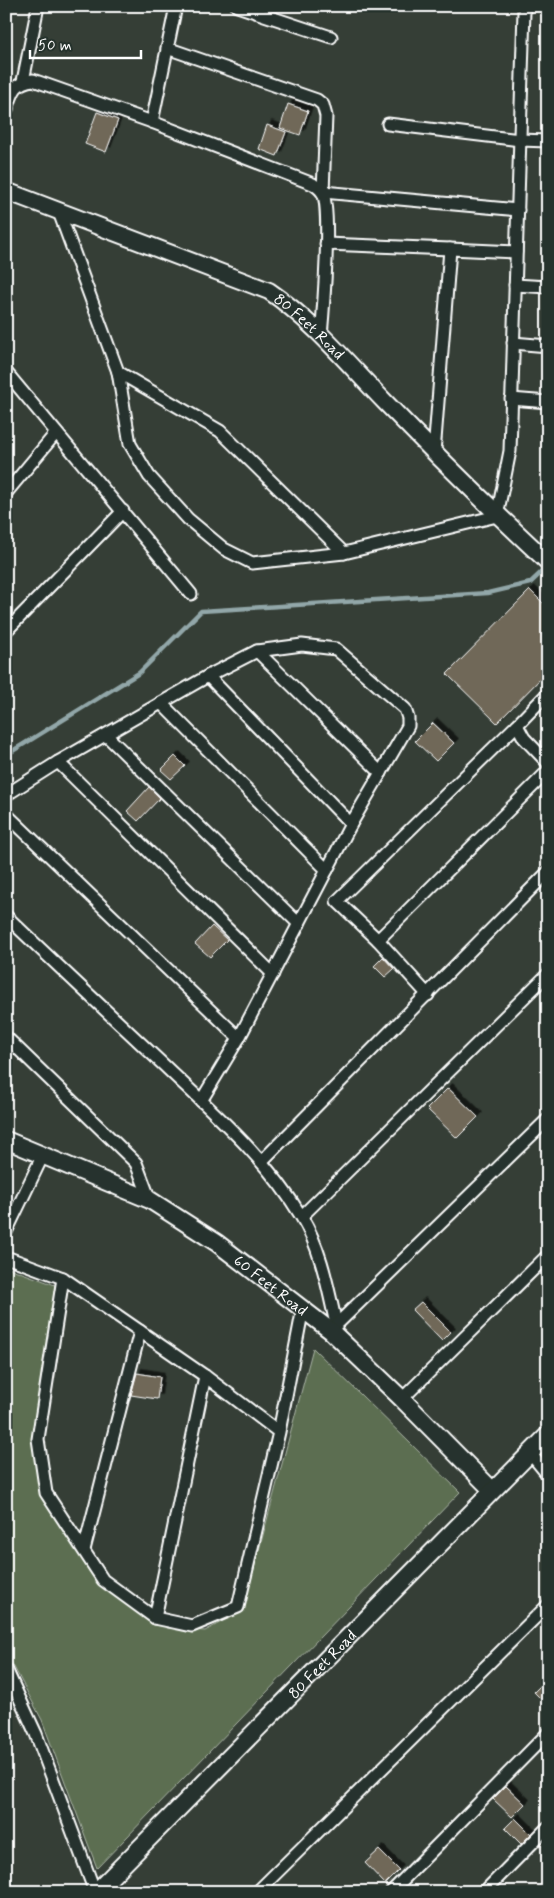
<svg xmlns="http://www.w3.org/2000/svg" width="554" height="1898" font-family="Mynerve,sans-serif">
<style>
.green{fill:#5b6e51;stroke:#adb6a8}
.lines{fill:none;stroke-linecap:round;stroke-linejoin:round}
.stream{stroke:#92a7a9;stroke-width:4.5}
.building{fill:#706858;stroke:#fff;filter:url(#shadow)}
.street-casing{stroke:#fff;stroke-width:15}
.secondary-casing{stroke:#fff;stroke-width:20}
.street{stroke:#26332d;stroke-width:11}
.secondary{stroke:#26332d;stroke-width:16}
.labels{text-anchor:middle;stroke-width:5;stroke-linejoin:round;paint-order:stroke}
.street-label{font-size:16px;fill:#fff;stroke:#26332d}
</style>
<defs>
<filter id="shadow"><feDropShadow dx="4.5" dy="-4.5" stdDeviation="0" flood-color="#0009"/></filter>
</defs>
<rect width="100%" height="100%" fill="#353e36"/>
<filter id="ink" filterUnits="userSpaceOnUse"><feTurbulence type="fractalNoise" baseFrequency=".02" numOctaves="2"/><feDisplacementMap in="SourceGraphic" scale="10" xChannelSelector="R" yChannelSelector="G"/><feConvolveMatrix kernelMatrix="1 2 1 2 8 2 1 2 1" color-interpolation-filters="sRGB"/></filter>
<g filter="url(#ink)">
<polygon class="green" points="6,1267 55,1285 34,1442 43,1497 69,1536 137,1612 168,1628 205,1631 243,1610 313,1348 460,1492 97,1868 42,1720 6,1652"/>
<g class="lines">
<polyline class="stream" points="6,755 139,673 201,611 488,593 530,583 548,566"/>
</g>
<g class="building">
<polygon points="288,104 308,111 300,135 280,128"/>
<polygon points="97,112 118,120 106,152 85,144"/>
<polygon points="267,125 286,132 277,156 259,149"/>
<polygon points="530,590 548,608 548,671 497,723 447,674"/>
<polygon points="433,723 454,743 436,761 415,741"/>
<polygon points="175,756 185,766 171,779 161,770"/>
<polygon points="149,787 160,798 138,821 127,811"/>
<polygon points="212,926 227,940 210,957 195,944"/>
<polygon points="383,957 394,969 385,977 374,966"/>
<polygon points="448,1088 478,1117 457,1138 427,1109"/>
<polygon points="421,1302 451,1332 442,1341 412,1310"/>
<polygon points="137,1373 160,1377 157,1399 131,1395"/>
<polygon points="548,1678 548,1706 534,1692"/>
<polygon points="506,1786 525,1804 512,1817 493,1799"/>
<polygon points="515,1818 531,1834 521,1844 505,1828"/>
<polygon points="379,1850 399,1870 385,1884 365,1863"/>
</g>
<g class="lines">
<defs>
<g id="street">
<path d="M176,6l-24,116 161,62c3,2 7,5 9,8 10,13 1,122 -1,144"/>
<polyline points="237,6 331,37"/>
<polyline points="167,48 317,100 323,105 326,116 323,192 518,210"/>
<polyline points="23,81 38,6"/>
<path d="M6,112c7,-18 6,-29 27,-32l119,42"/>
<polyline points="388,124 520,140 548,141"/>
<polyline points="59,212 118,372 130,444 149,476 188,519 224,549 252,563 344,553 497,516 510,451 524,11"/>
<polyline points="326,244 450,249"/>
<polyline points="515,285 548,287"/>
<polyline points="513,343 548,346"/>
<polyline points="6,372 191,594"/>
<polyline points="118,372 220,431 344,553"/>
<polyline points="511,399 548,402"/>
<polyline points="434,453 450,249 516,252"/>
<polyline points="6,493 56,433"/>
<polyline points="6,631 123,511"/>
<polyline points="257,651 381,773"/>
<polyline points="208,676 351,824"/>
<polyline points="548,693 517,725 524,738 548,763"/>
<polyline points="161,703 327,870"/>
<polyline points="106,735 299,924"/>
<polyline points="58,762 273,974"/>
<polyline points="6,795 58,762 208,676 257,651 302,645 336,649 405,709 408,718 408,726 351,824 239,1038 201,1101"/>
<polyline points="6,814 239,1038"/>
<path d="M6,916c54,52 109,103 163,154 47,45 98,89 132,146 20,32 27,72 35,108"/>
<polyline points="378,940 337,901 517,725"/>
<polyline points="428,995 378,940 548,771"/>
<polyline points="6,1037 136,1163 150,1200"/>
<polyline points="262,1161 548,872"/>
<polyline points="302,1216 548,974"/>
<polyline points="6,1232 43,1155"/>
<polyline points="6,1257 63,1278"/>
<polyline points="332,1329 548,1119"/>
<polyline points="402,1399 548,1255"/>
<polyline points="279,1432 205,1376 63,1278 38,1439 46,1493 103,1580 155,1618 192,1626 238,1607 279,1432 303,1308"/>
<polyline points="530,1453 548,1475"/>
<polyline points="84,1550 140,1331"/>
<polyline points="155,1618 205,1376"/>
<polyline points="6,1669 36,1734 95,1892"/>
<polyline points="257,1892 548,1605"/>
<polyline points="391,1892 548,1733"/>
<polyline points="484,1892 548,1827"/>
</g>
<g id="secondary">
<path id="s1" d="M6,191l263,100c44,30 79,73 116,111 53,55 107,108 163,160"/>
<path id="s2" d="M6,1140l144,60 67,43 114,88 71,68 90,91"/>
<path id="s3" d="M96,1892l452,-457"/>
</g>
</defs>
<use href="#street" class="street-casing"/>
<use href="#secondary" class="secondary-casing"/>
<use href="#street" class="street"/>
<use href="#secondary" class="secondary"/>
</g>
</g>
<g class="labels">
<g class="street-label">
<text dy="6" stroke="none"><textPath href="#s1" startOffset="335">80 Feet Road</textPath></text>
<text dy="6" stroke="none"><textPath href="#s2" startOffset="304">60 Feet Road</textPath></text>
<text dy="6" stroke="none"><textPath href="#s3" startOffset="321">80 Feet Road</textPath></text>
</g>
</g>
<rect width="554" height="1898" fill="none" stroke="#26332d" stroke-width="25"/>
<rect x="12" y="12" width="529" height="1873" fill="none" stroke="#fff" stroke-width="2" filter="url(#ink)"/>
<path d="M30 50v8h111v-8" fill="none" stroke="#ffffff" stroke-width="2.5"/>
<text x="38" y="50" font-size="15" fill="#ffffff" stroke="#26332d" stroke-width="4" paint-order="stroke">50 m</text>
</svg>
